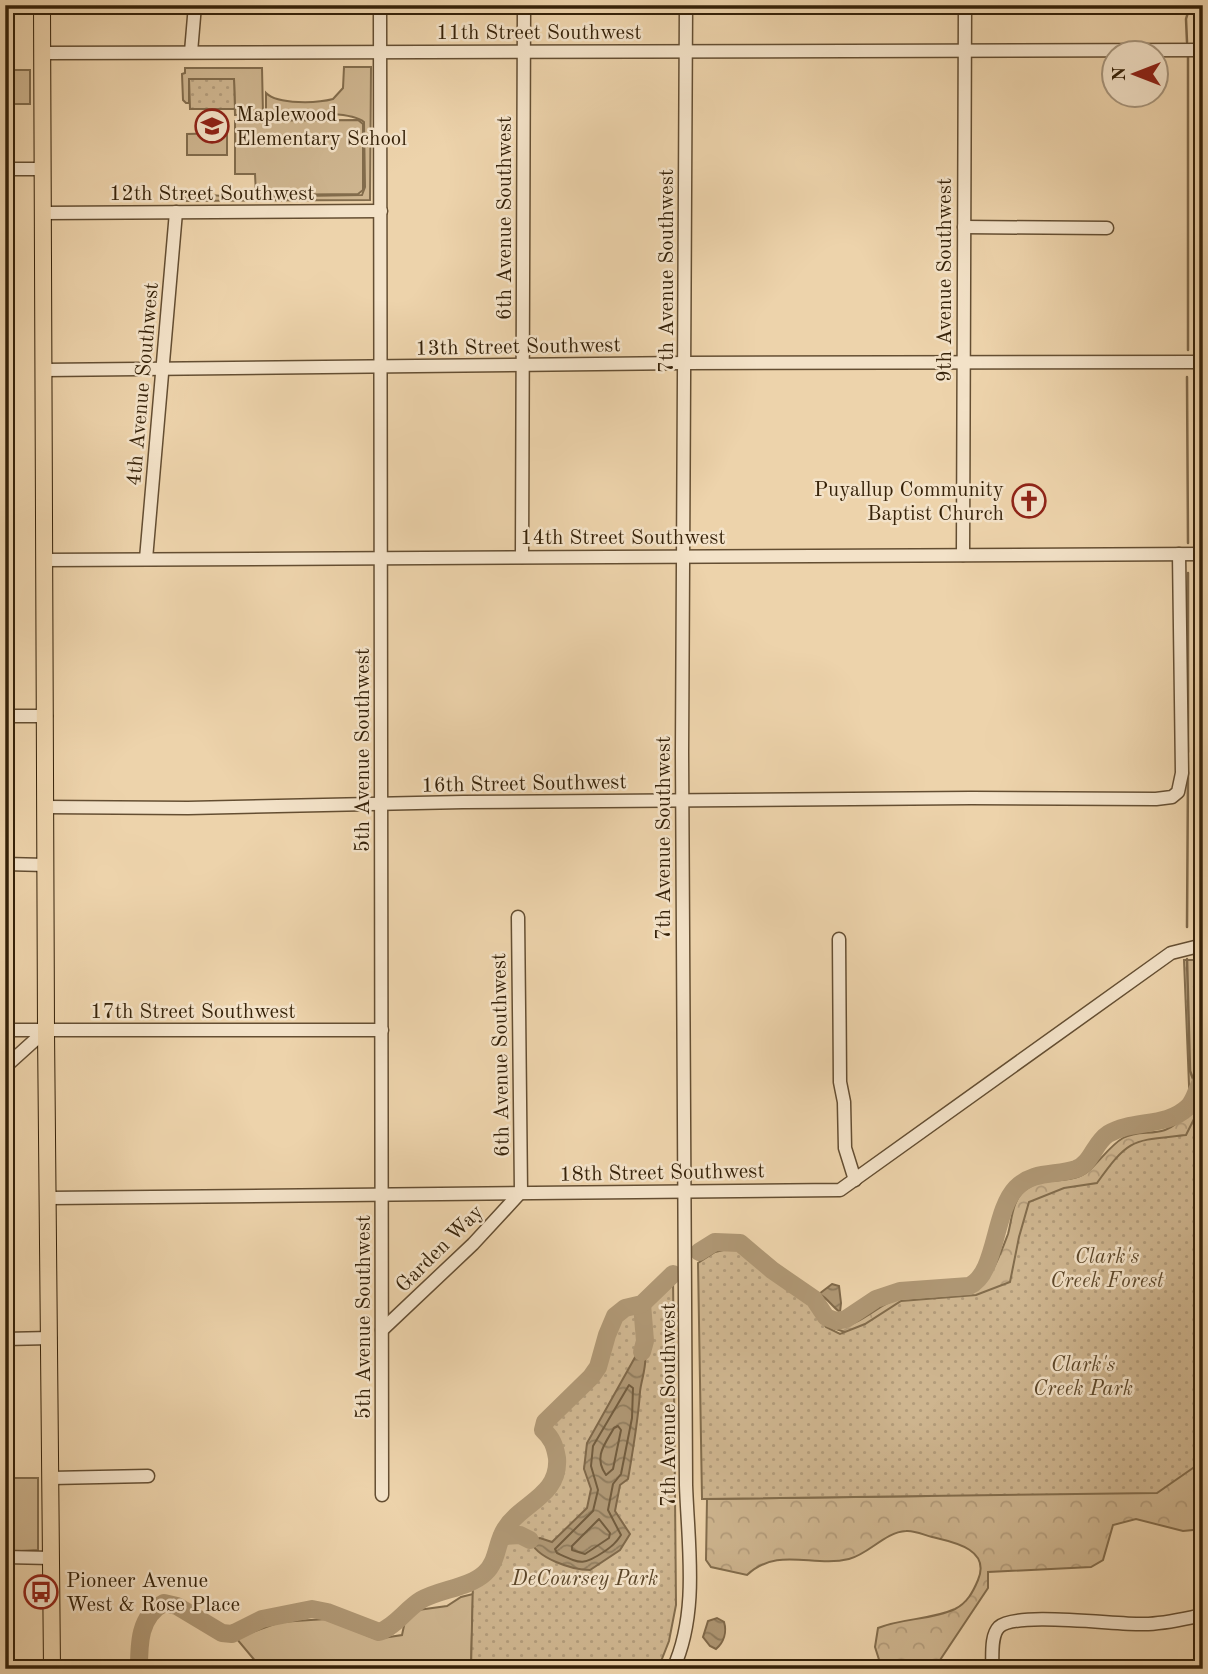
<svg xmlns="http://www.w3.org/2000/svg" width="1208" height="1674" font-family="'Old Standard TT',serif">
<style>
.green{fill:#ceb58f;stroke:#826c4c;stroke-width:2}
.forest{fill:url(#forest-crowns);stroke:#826c4c;stroke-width:2}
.park{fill:url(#park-dots);stroke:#826c4c;stroke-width:2}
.water{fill:url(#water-waves);stroke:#7f6849;stroke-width:2}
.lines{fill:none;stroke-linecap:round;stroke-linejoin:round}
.shore{stroke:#725c3e;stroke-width:2}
.stream{stroke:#7f6849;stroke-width:2.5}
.river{stroke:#af9774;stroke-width:18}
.minor-casing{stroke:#644e32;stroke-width:15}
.major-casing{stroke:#362209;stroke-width:18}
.minor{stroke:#f3e2c8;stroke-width:12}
.major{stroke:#edd3ab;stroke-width:16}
.labels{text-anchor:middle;stroke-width:5;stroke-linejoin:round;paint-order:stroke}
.street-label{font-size:21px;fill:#362209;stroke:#f3e2c8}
.poi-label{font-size:21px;fill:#362209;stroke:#f3e2c8;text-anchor:start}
.park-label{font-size:21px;font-style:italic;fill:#5c472a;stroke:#f3e2c8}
</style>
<defs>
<pattern id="forest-crowns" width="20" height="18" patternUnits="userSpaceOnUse" patternTransform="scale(1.75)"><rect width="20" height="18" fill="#ceb58f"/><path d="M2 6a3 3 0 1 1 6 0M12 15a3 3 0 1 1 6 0" fill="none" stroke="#b29b7a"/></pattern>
<pattern id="park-dots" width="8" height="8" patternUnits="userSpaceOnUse" patternTransform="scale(1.75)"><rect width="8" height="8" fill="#ceb58f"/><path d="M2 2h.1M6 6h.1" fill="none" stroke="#b29b7a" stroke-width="1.8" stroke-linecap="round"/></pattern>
<pattern id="water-waves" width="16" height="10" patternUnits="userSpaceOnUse" patternTransform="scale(1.75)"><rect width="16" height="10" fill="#af9774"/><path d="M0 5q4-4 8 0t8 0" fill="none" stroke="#8f7b5d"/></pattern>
</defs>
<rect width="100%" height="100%" fill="#edd3ab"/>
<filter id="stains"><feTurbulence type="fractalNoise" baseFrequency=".00286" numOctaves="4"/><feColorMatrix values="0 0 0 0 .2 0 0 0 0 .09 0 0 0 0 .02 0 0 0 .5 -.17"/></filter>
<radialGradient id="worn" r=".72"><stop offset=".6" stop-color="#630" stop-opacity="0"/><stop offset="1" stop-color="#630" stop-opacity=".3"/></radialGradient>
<g class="green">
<path d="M344,67h27l-1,133 -193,1v-5l3,2 30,-1 1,-2 23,2 128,-2 3,-8 -1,-65c-16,-13 -75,-7 -98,-8v-21c12,12 52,10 67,6l10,-11z"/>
<polygon points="185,68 262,68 263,114 235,115 234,79 189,79 189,103 186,103 183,100 182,74 185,73"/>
<rect x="5" y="70" width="25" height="34"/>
<polygon points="358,120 363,124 363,190 358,194 256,195 255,174 235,174 235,121"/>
<polygon points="227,133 227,155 187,155 187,134"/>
<polygon points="5,1478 38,1478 38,1550 5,1552"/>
<polygon points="473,1594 471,1669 262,1669 236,1638 280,1622 326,1619 376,1639 402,1635 405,1621 418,1610 447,1606 461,1597"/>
</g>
<g class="forest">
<polygon points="1194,571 1203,571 1203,653 1196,649"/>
<path d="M1184,960h19v569l-20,2 -47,-12 -23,6 -10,35 -12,7 -103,5v16l-54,81h-52l-7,-22 3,-19c24,-10 53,-8 77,-19 12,-6 18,-17 23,-29 13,-31 -25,-38 -46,-43 -8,-2 -18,-7 -26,-6 -21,1 -37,23 -57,28 -36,9 -71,-13 -102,16l-36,-8 -5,-7 1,-61 222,-3 -81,-163 -27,-9 -116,-65 14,-12h19l24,21 48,32 13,20 13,8c25,-2 43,-25 67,-32 23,-6 52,4 73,-8 16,-9 26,-38 32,-54 4,-14 4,-34 17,-44 17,-14 37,-6 55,-14 14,-5 27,-29 43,-38 14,-8 28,-3 42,-8 9,-3 18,-12 25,-20z"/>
</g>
<g class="park">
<polygon points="189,79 234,79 235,109 190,109"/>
<path d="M1203,1101v360l-46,32 -455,6 -4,-236 17,-11 17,-4 15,6 15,16 53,39 11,18 14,7 25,-10 36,-23 75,-6 34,-13 9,-45 10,-35 35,-14 33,-5c33,-46 35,-42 89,-48z"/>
<path d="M673,1274l3,331 -7,36 -11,28h-187l2,-89c27,-13 18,-31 32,-52 15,-23 45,-28 51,-59 1,-8 1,-19 -3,-26 -3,-6 -11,-11 -10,-18 4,-16 38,-35 49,-49 13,-18 9,-48 26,-63 7,-7 17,-4 25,-9 11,-7 20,-21 30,-30z"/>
</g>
<g class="water">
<path d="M832,1284l7,2 2,17 -1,9c-8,-5 -12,-14 -21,-18z"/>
<path d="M638,1352l7,2c2,13 -4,26 -5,38 -2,30 -7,58 -12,87l-8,6 -5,26 15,23 -10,16 -30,20c-18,0 -54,-12 -60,-30l10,-2 12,4 35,-34 4,-19 -7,-20 3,-26z"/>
<path d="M717,1618l7,4c3,10 0,20 -8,27l-6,-3 -7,-9 5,-16z"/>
</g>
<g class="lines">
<g class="shore">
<path d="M629,1385l4,3 -1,30 -11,56 -8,10 -5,26 13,25c-5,8 -9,11 -16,16 -22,15 -24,13 -48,2l-2,-4 38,-38 5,-21 -7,-24 2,-20z"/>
<path d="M618,1426l3,4 -8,39 -7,6c-13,-18 -1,-31 8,-47z"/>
<polygon points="599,1519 610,1533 609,1538 585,1554 572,1550 572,1546"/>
</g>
<g class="stream">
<polyline points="1187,42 1186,19 1189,9 1203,7"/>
<polyline points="1188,350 1188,56"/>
<polyline points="1187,377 1188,543"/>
<polyline points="1188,752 1188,573"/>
<polyline points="1187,927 1188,772"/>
<polyline points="1187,959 1190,1071 1197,1089"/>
</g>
<g class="river">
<path d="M699,1252l16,-10 25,1 32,27 42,29 12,18 10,4 10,-2 30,-20 24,-8 69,-5c28,-12 24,-74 47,-98 18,-18 39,-12 60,-19 16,-6 18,-26 32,-35 25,-15 58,-6 80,-27 8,-8 8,-19 15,-28"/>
<polyline points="642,1352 645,1341 642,1304"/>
<polyline points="502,1536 520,1535 530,1540"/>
<path d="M139,1669c0,-25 0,-53 25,-66l13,3 45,27 10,1 30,-15 50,-10 15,3 52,20c16,-5 27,-23 42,-32 19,-11 48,-12 64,-27 13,-12 11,-30 20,-44 16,-26 55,-33 52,-71 -2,-12 -5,-20 -14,-28l2,-8 46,-45 7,-10 9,-32 8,-19 10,-8 17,-4 31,-30"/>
</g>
<defs>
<g id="minor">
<polyline points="380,5 382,1495"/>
<polyline points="191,52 195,5"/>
<polyline points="43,53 1203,50"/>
<polyline points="5,169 43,169"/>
<polyline points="43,213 381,211"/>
<polyline points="964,227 1107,228"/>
<polyline points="44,370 685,363 1203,362"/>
<polyline points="963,555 965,5"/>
<polyline points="522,557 524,5"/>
<polyline points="146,559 176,212"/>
<polyline points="44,560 1203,554"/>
<polyline points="5,716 46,716"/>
<polyline points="45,807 188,808 463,802 971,798 1156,799 1172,797 1178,792 1182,773 1179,554"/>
<polyline points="5,864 46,865"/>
<polyline points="839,939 840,1082 844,1102 845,1148 855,1180"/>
<polyline points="5,1030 382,1030"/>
<polyline points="5,1067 46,1030"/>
<polyline points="49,1198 840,1190 1171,953 1199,946"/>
<polyline points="382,1330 473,1244 521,1192 518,917"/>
<polyline points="5,1339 50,1338"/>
<polyline points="51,1478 148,1476"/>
<polyline points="5,1557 51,1558"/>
<path d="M673,1669c26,-56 15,-124 13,-184l-4,-733 4,-747"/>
<path d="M992,1669c1,-12 -2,-33 7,-42 17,-16 118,-2 145,-3 20,0 39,-5 59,-9"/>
</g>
<polyline id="major" points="42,5 46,1030 52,1669"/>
</defs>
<use href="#minor" class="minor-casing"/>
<use href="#major" class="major-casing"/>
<use href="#minor" class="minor"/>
<use href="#major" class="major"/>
</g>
<defs>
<symbol id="school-ring" viewBox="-11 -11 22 22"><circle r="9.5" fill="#f3e2c8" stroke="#8f2418" stroke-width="1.5"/><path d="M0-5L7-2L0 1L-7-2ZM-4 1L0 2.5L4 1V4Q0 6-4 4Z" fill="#8f2418"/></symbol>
<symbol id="church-ring" viewBox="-11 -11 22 22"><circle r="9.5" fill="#f3e2c8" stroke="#8f2418" stroke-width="1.5"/><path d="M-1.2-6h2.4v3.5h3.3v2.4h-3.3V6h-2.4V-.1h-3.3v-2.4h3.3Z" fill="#8f2418"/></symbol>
<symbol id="bus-ring" viewBox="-11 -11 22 22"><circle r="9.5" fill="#f3e2c8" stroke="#8f2418" stroke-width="1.5"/><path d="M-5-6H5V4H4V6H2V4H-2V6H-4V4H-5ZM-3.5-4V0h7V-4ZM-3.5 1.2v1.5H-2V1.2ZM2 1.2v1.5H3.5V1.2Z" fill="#8f2418"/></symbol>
</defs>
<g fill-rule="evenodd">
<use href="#school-ring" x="193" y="107" width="38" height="38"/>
<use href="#church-ring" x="1010" y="482" width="38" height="38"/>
<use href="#bus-ring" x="22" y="1573" width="38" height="38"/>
</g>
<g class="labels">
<g class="street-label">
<text x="539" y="39">11th Street Southwest</text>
<text x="212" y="200">12th Street Southwest</text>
<text transform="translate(504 218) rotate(-90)" y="7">6th Avenue Southwest</text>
<text transform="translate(666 271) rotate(-90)" y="7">7th Avenue Southwest</text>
<text transform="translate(944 280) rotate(-90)" y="7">9th Avenue Southwest</text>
<text transform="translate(518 346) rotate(-1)" y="7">13th Street Southwest</text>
<text transform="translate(142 384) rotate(-85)" y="7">4th Avenue Southwest</text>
<text x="623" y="544">14th Street Southwest</text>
<text transform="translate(362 750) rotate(-90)" y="7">5th Avenue Southwest</text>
<text transform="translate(524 783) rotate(-1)" y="7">16th Street Southwest</text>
<text transform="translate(663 838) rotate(-90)" y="7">7th Avenue Southwest</text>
<text x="193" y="1018">17th Street Southwest</text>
<text transform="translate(500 1055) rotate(-91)" y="7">6th Avenue Southwest</text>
<text transform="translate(662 1172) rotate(-1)" y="7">18th Street Southwest</text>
<text transform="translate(439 1248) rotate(-45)" y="7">Garden Way</text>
<text transform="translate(363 1317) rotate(-90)" y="7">5th Avenue Southwest</text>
<text transform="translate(668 1405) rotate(-90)" y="7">7th Avenue Southwest</text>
</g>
<g class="poi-label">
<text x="236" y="121">Maplewood<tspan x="236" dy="24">Elementary School</tspan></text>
<text x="1004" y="496" text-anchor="end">Puyallup Community<tspan x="1004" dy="24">Baptist Church</tspan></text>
<text x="66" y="1587">Pioneer Avenue<tspan x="66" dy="24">West &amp; Rose Place</tspan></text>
</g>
<g class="park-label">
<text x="1107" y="1263">Clark's<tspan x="1107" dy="24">Creek Forest</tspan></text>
<text x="1083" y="1371">Clark's<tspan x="1083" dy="24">Creek Park</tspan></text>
<text x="585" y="1585">DeCoursey Park</text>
</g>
</g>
<rect width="1208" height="1674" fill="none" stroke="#edd3ab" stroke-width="28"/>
<rect x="7" y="7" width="1194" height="1660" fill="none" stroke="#362209" stroke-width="3.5"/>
<rect x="14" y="14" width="1180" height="1646" fill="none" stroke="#362209" stroke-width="2"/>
<g transform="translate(1135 74) rotate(270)"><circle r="33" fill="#f3e2c8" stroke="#a7957c" stroke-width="2"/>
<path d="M0-5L12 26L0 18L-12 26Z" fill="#8f2418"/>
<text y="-10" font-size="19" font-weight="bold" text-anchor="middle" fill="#362209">N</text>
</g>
<rect width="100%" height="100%" filter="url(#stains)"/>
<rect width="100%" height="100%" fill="url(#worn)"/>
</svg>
